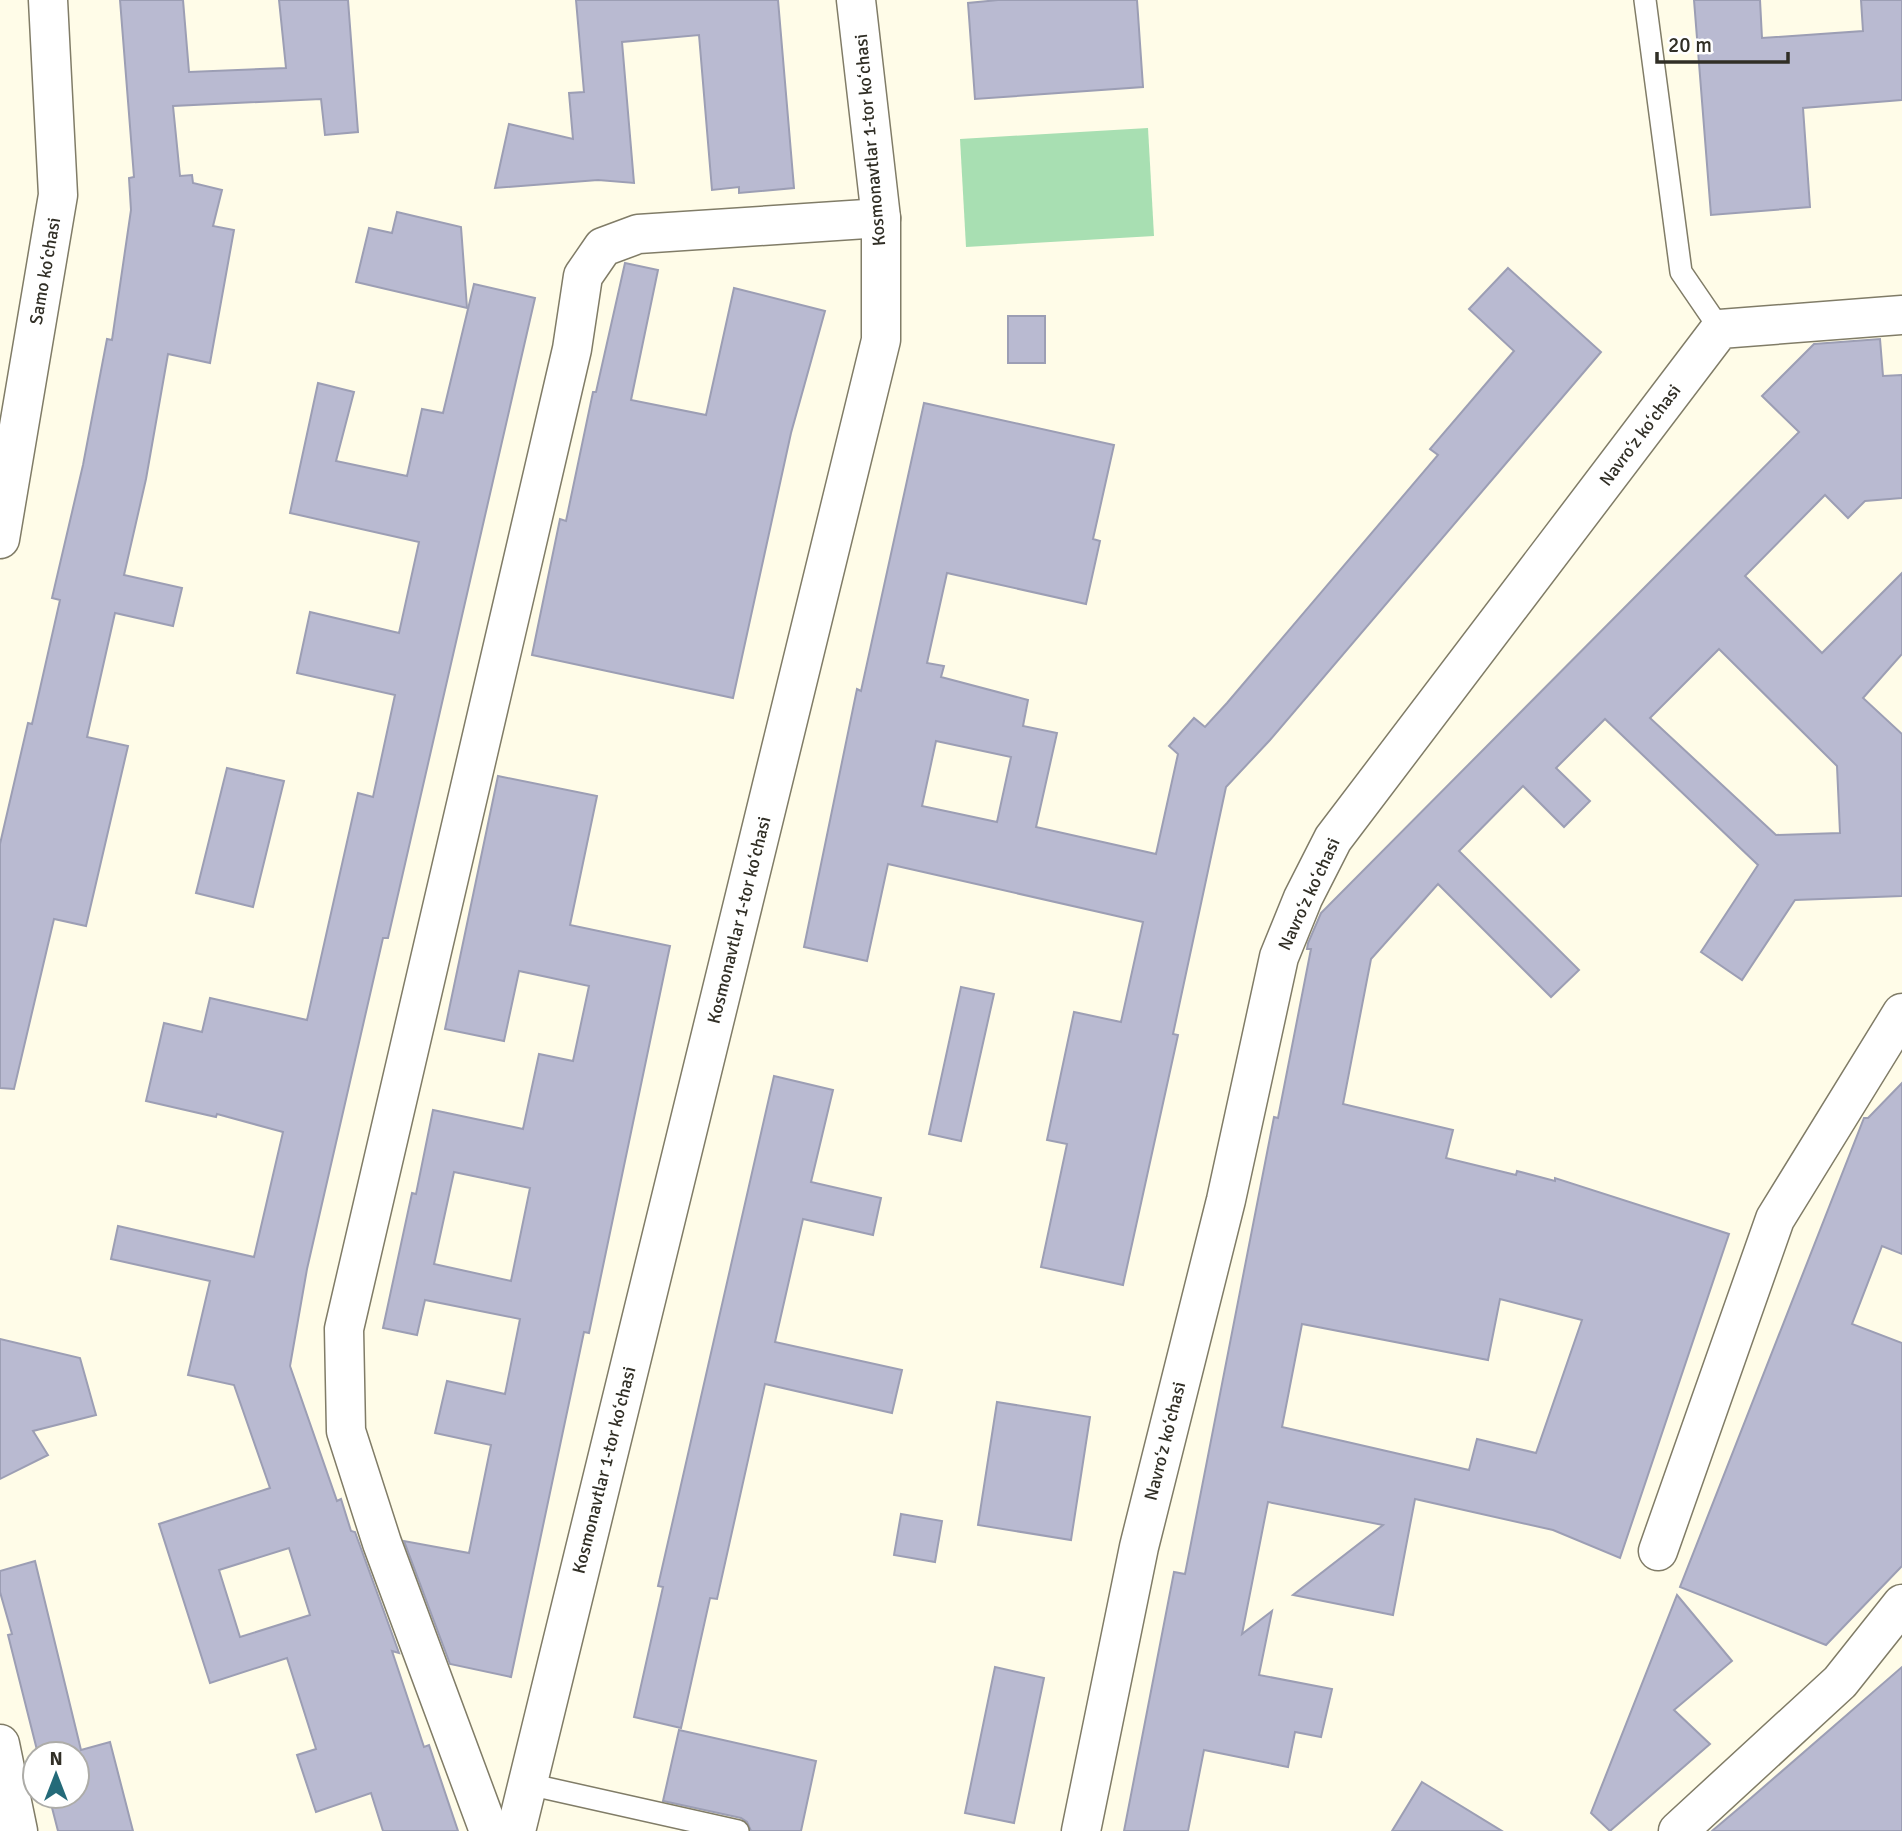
<svg xmlns="http://www.w3.org/2000/svg" width="1902" height="1831" font-family="Signika,sans-serif">
<style>
.green{fill:#a8dfb2}
.building{fill:#b9bad1;stroke:#9c9eb4;stroke-width:2;fill-rule:evenodd}
.lines{fill:none;stroke-linecap:round;stroke-linejoin:round}
.service-casing{stroke:#807c67;stroke-width:24}
.minor-casing{stroke:#807c67;stroke-width:41}
.service{stroke:#fff;stroke-width:21}
.minor{stroke:#fff;stroke-width:38}
.labels{text-anchor:middle;stroke-width:5;stroke-linejoin:round;paint-order:stroke}
.street-label{font-size:18px;fill:#312f26;stroke:#fff}
</style>
<rect width="100%" height="100%" fill="#fffce8"/>
<polygon class="green" points="1148,128 1154,236 966,247 960,139"/>
<g class="building">
<polygon points="120,0 183,0 189,72 286,68 279,0 348,0 358,132 325,135 321,99 173,106 180,176 192,175 193,183 222,190 213,226 234,230 210,363 168,354 146,479 124,575 182,588 173,626 115,613 87,737 128,746 86,926 54,919 14,1089 0,1088 0,844 28,723 32,724 60,600 52,598 83,465 107,339 112,340 131,210 129,178 134,177"/>
<polygon points="576,0 778,0 794,188 739,193 739,187 712,190 699,35 622,42 634,183 598,180 495,188 509,124 573,139 569,93 584,92"/>
<polygon points="998,0 1137,0 1143,87 975,99 968,3"/>
<polygon points="1694,0 1760,0 1762,38 1863,31 1861,0 1902,0 1902,100 1803,108 1810,207 1711,215"/>
<polygon points="397,212 461,227 467,308 356,282 369,228 392,233"/>
<polygon points="625,263 658,270 631,400 706,415 734,288 825,311 791,433 733,698 532,655 560,519 566,521 593,392 596,392"/>
<path d="M1508,268l93,84 -331,388 -44,47 -53,247 5,1 -55,250 -82,-18 26,-123 -20,-4 27,-128 47,10 22,-100 -255,-58 -21,97 -63,-14 53,-258 4,2 63,-288 190,42 -21,94 7,2 -14,63 -139,-31 -20,90 17,3 -3,11 87,23 -5,26 34,7 -21,94 120,27 22,-100 -9,-8 25,-28 11,9 22,-24 211,-248 -8,-6 84,-98 -45,-42zM936,741l75,16 -14,65 -75,-16z"/>
<path d="M474,284l61,14 -147,640h-5l-76,331 -17,97 47,135 4,-2 10,32 4,1 44,121 -7,-2 32,96 5,-2 29,86h-75l-12,-38 -55,19 -19,-57 19,-6 -29,-91 -77,25 -51,-159 111,-36 -36,-103 -46,-10 22,-94 -99,-22 7,-33 136,31 29,-125 -66,-18 -1,3 -70,-16 18,-78 38,9 8,-34 97,22 51,-227 15,4 22,-102 -98,-22 13,-61 89,21 20,-91 -129,-29 28,-130 36,9 -18,69 71,15 15,-67 21,4zM289,1548l21,67 -70,22 -21,-67z"/>
<rect x="1008" y="316" width="37" height="47"/>
<path d="M1880,339l3,37 19,-1v123l-37,3 -17,17 -23,-23 -80,81 77,77 80,-80v81l-39,44 39,36v162l-107,4 -53,80 -41,-28 57,-87 -153,-146 -49,49 34,33 -26,26 -41,-41 -64,65 120,119 -28,27 -113,-113 -67,75 -28,145 110,26 -7,28 70,17 1,-4 38,10v-3l174,56 -109,324 -67,-28 -138,-31 -22,116 -100,-20 90,-70 -115,-23 -26,132 30,-23 -13,64 73,14 -11,48 -26,-5 -7,35 -84,-17 -16,81h-64l50,-259 11,2 89,-457 4,1 33,-169h-4l1,-6 13,-30 478,-481 -37,-36 52,-52zM1719,649l118,117 3,67 -64,2 -126,-117zM1500,1299l82,21 -46,133 -59,-14 -8,31 -187,-43 20,-103 186,36z"/>
<polygon points="227,768 284,781 253,907 196,893"/>
<path d="M498,776l99,20 -27,129 100,21 -81,387 -5,-1 -73,345 -61,-13 -46,-123 65,12 22,-108 -56,-12 12,-52 58,13 15,-75 -95,-19 -8,35 -34,-7 29,-135 4,1 17,-84 90,19 16,-75 34,7 16,-75 -70,-15 -15,70 -59,-12zM454,1172l76,16 -19,93 -77,-17z"/>
<polygon points="961,987 994,994 961,1141 929,1134"/>
<polygon points="774,1076 833,1090 811,1182 881,1198 873,1235 803,1219 775,1342 902,1370 892,1413 765,1384 717,1599 710,1598 681,1728 634,1717 663,1587 658,1586"/>
<polygon points="1902,1083 1902,1254 1882,1246 1852,1324 1902,1343 1902,1566 1826,1645 1680,1587 1864,1118 1868,1118"/>
<polygon points="0,1339 80,1358 96,1415 33,1431 48,1455 0,1479"/>
<polygon points="997,1402 1090,1417 1071,1540 978,1525"/>
<polygon points="901,1514 942,1521 935,1562 894,1555"/>
<polygon points="35,1561 81,1750 110,1742 133,1831 58,1831 49,1796 77,1796 77,1754 38,1754 8,1635 12,1634 0,1592 0,1571"/>
<polygon points="1677,1595 1732,1661 1674,1710 1710,1744 1610,1831 1591,1813"/>
<polygon points="995,1667 1044,1678 1014,1823 965,1813"/>
<polygon points="1902,1667 1902,1831 1712,1831 1751,1798"/>
<polygon points="679,1730 816,1761 801,1831 751,1831 747,1822 741,1818 663,1801"/>
<polygon points="1422,1782 1502,1831 1392,1831"/>
</g>
<g class="lines">
<defs>
<g id="service">
<polyline points="1645,0 1681,272 1720,329"/>
<polyline points="528,1784 738,1831"/>
</g>
<g id="minor">
<polyline points="0,539 58,195 48,0"/>
<polyline points="1658,1551 1775,1219 1902,1013"/>
<polyline points="0,1744 18,1831"/>
<polyline points="489,1831 382,1543 346,1431 344,1329 572,349 583,276 603,247 638,234 881,218"/>
<polyline points="516,1831 881,340 881,218 856,0"/>
<polyline points="1081,1831 1139,1547 1226,1200 1279,957 1303,898 1333,839 1720,329 1902,315"/>
<polyline points="1678,1831 1840,1682 1902,1604"/>
</g>
</defs>
<use href="#service" class="service-casing"/>
<use href="#minor" class="minor-casing"/>
<use href="#service" class="service"/>
<use href="#minor" class="minor"/>
</g>
<g class="labels">
<g class="street-label">
<text transform="translate(870 140) rotate(-95)" y="6">Kosmonavtlar 1-tor koʻchasi</text>
<text transform="translate(45 271) rotate(-80)" y="6">Samo koʻchasi</text>
<text transform="translate(1640 435) rotate(-53)" y="6">Navroʻz koʻchasi</text>
<text transform="translate(1309 894) rotate(-65)" y="6">Navroʻz koʻchasi</text>
<text transform="translate(739 920) rotate(-76)" y="6">Kosmonavtlar 1-tor koʻchasi</text>
<text transform="translate(1165 1441) rotate(-76)" y="6">Navroʻz koʻchasi</text>
<text transform="translate(604 1470) rotate(-76)" y="6">Kosmonavtlar 1-tor koʻchasi</text>
</g>
</g>
<g transform="translate(56 1775)"><circle r="33" fill="#ffffff" stroke="#adaca8" stroke-width="2"/>
<path d="M0-5L12 26L0 18L-12 26Z" fill="#246a79"/>
<text y="-10" font-size="19" font-weight="bold" text-anchor="middle" fill="#312f26">N</text>
</g>
<path d="M1657 52v10h131v-10" fill="none" stroke="#312f26" stroke-width="3.5"/>
<text x="1668" y="52" font-size="21" fill="#312f26" stroke="#ffffff" stroke-width="5" paint-order="stroke">20 m</text>
</svg>
